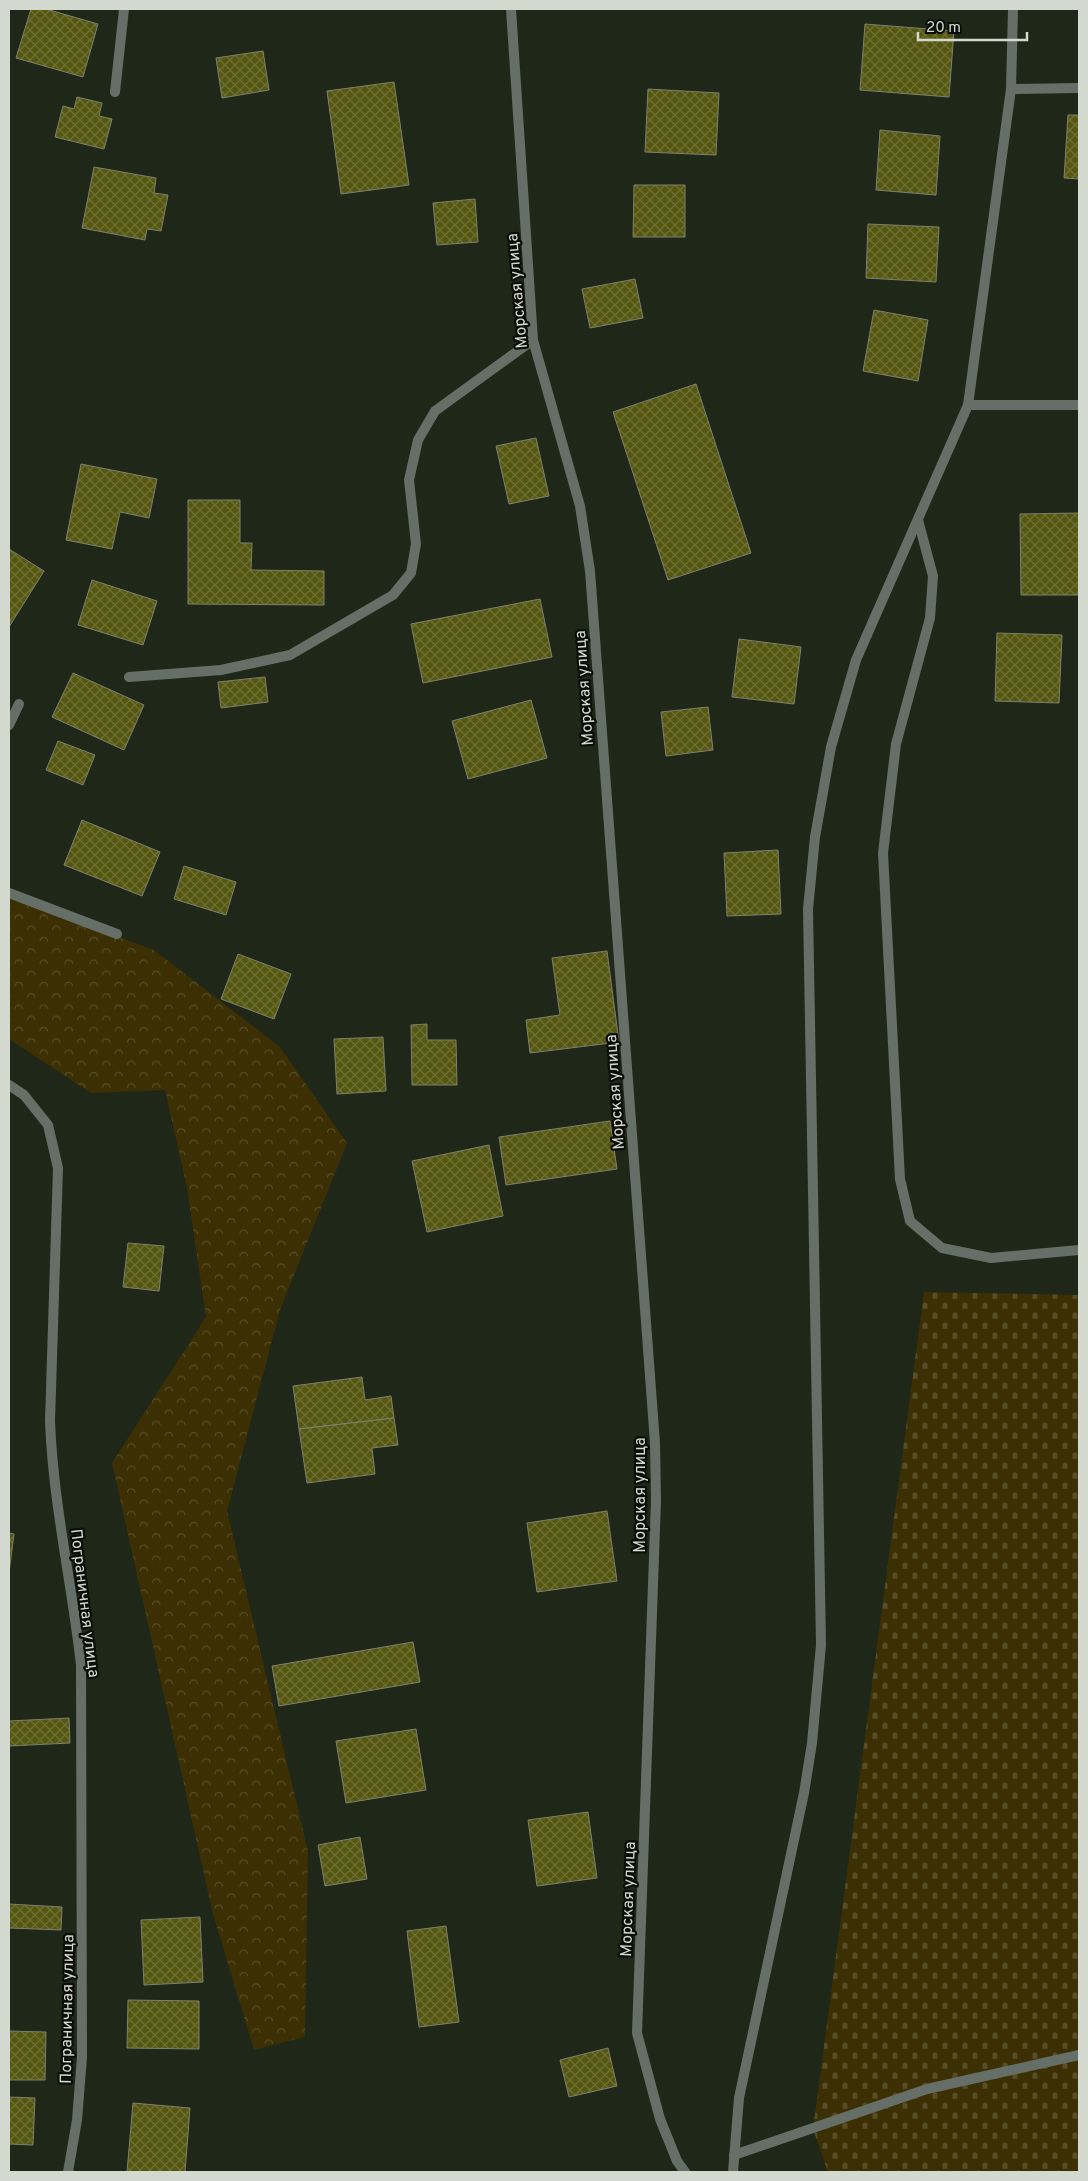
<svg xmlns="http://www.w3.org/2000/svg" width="1088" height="2181" font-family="Overpass,sans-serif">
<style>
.forest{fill:url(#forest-crowns)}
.cemetery{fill:url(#cemetery-stones)}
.building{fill:url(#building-cross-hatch);stroke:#7e806d}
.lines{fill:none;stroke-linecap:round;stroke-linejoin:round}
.lane{stroke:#666e68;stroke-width:10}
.street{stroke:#666e68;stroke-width:10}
.labels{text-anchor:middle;stroke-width:4.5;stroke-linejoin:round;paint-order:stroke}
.street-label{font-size:16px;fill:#d4d9d0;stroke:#0b0e08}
</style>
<defs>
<pattern id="forest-crowns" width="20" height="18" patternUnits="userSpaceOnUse" patternTransform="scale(1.25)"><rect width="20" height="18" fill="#3c2f03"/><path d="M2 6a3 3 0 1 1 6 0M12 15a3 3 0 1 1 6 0" fill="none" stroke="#574d27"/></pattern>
<pattern id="cemetery-stones" width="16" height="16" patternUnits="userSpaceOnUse" patternTransform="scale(1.25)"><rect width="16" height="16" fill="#3c2f03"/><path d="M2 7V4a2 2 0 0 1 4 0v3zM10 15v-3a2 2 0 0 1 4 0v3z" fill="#574d27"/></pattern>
<pattern id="building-cross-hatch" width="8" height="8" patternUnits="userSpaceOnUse" patternTransform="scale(1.25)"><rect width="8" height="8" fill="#555711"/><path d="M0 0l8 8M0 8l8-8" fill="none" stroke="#6d6f33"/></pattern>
</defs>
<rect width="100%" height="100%" fill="#1f2719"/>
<polygon class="forest" points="9,896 154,950 280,1047 347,1143 280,1310 227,1511 308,1851 305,2037 254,2050 213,1914 112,1463 206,1317 187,1188 165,1090 91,1093 9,1039"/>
<polygon class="cemetery" points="924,1292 1079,1295 1079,2172 828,2172 813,2129"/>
<g class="building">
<polygon points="31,9 46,9 98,24 83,77 16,58"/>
<polygon points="865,24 954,31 949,97 860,90"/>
<polygon points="263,51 269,90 222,98 216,58"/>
<polygon points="394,82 409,185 341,194 327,91"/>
<polygon points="648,89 719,93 716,155 645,152"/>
<polygon points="77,97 102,103 99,116 112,119 104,149 55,137 63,106 74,109"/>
<polygon points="1068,115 1079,115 1079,179 1064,178"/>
<polygon points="880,130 940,136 936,195 876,190"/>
<polygon points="94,167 156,178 154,193 168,195 161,231 147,229 145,240 82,228"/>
<polygon points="634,185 685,185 685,237 633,237"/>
<polygon points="475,199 478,242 437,245 433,203"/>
<polygon points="868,224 939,227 936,282 866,278"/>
<polygon points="635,279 643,318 590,328 582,289"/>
<polygon points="874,310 928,320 918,381 863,371"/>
<polygon points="696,384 751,553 668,580 613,412"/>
<polygon points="536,438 549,496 509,504 496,446"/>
<polygon points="81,464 157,479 149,518 120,512 112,549 66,540"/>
<polygon points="188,500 240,500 240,543 252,543 251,570 324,571 324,605 188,604"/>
<polygon points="1079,513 1079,595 1021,595 1020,514"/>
<polygon points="9,549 44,571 9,627"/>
<polygon points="92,580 157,601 143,645 78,625"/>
<polygon points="540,599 552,657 423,683 411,624"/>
<polygon points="997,633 1062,635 1059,703 995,701"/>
<polygon points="739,639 801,647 794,704 732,697"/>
<polygon points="73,673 144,705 124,750 52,717"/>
<polygon points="265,677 268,702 221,708 218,682"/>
<polygon points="531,700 547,758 468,779 452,721"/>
<polygon points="708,707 713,750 666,756 661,712"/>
<polygon points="58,741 95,755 83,785 46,770"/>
<polygon points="82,820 160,852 142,896 64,865"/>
<polygon points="778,850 781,914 727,916 724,853"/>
<polygon points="184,866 236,882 226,915 174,899"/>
<polygon points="607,951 619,1042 530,1053 526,1020 560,1015 552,958"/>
<polygon points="238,954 291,974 274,1019 221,999"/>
<polygon points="427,1024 427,1040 456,1040 457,1085 412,1085 411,1025"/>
<polygon points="383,1037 386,1091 337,1094 334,1039"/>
<polygon points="610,1121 617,1169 506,1185 499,1137"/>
<polygon points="489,1145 503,1216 427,1232 412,1161"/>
<polygon points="128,1243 164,1246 159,1291 123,1287"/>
<polygon points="362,1377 365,1400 391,1396 394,1418 299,1429 293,1386"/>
<polygon points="394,1418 398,1445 372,1448 375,1474 307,1483 299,1429"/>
<polygon points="607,1511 617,1581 537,1592 527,1523"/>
<polygon points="9,1533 14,1534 9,1573"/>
<polygon points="413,1642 420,1682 279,1706 272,1666"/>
<polygon points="69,1718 70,1743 9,1746 9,1721"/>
<polygon points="416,1729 426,1790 346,1803 336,1741"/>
<polygon points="588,1812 597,1878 537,1886 528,1820"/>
<polygon points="360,1837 367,1879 325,1886 318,1845"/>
<polygon points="9,1904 62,1907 61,1930 9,1928"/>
<polygon points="200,1917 203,1982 144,1985 141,1920"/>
<polygon points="446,1926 459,2022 419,2027 407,1931"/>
<polygon points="128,2000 199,2001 199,2049 127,2048"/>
<polygon points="9,2031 46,2032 45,2080 9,2080"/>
<polygon points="608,2048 617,2086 569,2097 560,2060"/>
<polygon points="9,2097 35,2098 33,2145 9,2144"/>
<polygon points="133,2103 190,2108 185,2172 127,2172"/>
</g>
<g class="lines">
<g class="lane">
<polyline points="918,520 933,576 930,618 896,744 883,853 900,1179 910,1221 942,1248 991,1258 1079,1250"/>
<polyline points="129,677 221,670 290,655 393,595 411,573 416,544 409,480 418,440 435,411 533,340"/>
<polyline points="734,2155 927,2089 1079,2055"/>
</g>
<g class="street">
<polyline points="511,9 533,340 580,506 590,571 655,1443 656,1500 637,2033 660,2119 677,2161 685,2172"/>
<polyline points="1011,89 1079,88"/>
<polyline points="115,92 124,9"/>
<polyline points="968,405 1079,405"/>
<polyline points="9,725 19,704"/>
<polyline points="9,893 117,934"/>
<path d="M9,1085l15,10 24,30 10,43 -8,253c3,82 22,163 31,244l1,392 -5,63 -9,52"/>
<polyline points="733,2172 739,2098 804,1793 812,1743 821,1645 808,909 815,837 831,747 856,660 968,405 1011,89 1013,9"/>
</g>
</g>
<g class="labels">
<g class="street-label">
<text transform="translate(516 291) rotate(-95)" y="6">Морская улица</text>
<text transform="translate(583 688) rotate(-94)" y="6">Морская улица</text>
<text transform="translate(614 1092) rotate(-94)" y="6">Морская улица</text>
<text transform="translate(639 1495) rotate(-90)" y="6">Морская улица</text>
<text transform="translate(86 1603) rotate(83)" y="6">Пограничная улица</text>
<text transform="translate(627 1899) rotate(-88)" y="6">Морская улица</text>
<text transform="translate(66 2009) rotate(-89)" y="6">Пограничная улица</text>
</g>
</g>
<rect width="1088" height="2181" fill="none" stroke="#d4d9d0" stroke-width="20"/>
<path d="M918 32v8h109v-8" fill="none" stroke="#d4d9d0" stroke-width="2.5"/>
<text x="926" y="32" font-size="15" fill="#d4d9d0" stroke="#0b0e08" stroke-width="4" paint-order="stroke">20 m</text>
</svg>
